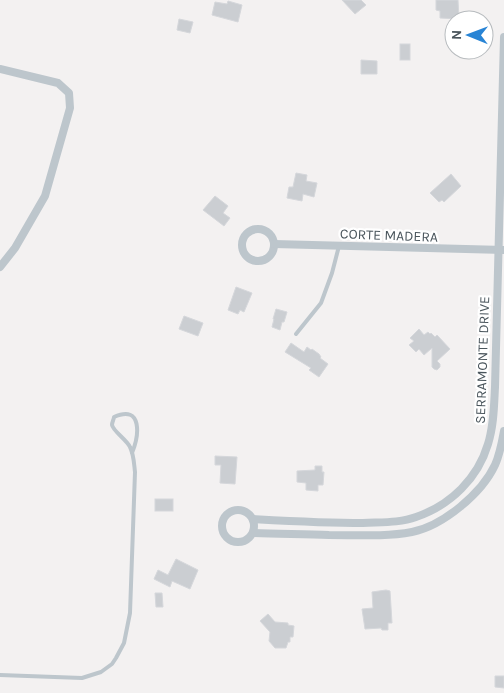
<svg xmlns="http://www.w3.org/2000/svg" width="504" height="693" font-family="Karla,sans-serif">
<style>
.building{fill:#cbced2;stroke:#d5d7db}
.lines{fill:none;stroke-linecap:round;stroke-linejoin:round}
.service{stroke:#bdc6cc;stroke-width:4}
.minor{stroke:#bdc6cc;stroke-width:8}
.labels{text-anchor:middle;stroke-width:4.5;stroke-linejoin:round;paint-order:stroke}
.street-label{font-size:14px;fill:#4a555c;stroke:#fff}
</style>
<rect width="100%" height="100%" fill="#f3f1f1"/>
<g class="building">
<polygon points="342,0 361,0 366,5 355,14"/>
<polygon points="436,0 458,0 459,19 440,18 440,11 436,10"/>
<polygon points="228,1 242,5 238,22 212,15 215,2 227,4"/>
<polygon points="179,19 193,22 190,33 177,30"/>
<rect x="400" y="44" width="10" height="16"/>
<polygon points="361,60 377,61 377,74 361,74"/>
<polygon points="296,173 307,175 306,181 317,183 314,197 303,194 302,201 287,198 289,187 293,187"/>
<polygon points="451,174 461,186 444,202 442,200 439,202 430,193"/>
<polygon points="215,196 228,206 223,213 230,218 224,226 203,210"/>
<polygon points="236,287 252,293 244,312 240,310 238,314 228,310"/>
<polygon points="276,309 287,312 284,322 282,322 280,330 272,327 274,319 273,319"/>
<polygon points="184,316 203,323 198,336 179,329"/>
<polygon points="419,329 424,335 428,332 430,334 431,333 435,337 437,335 450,349 437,361 440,364 440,367 437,370 434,369 432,367 432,348 424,355 419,349 416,352 409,345 414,341 410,338"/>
<polygon points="291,343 304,352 307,347 311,350 312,349 319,354 321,357 320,358 328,364 319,377 309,370 311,368 285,352"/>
<polygon points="215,456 237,457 235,484 220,483 221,465 215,465"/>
<polygon points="315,466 322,466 322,472 324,472 323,485 318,485 318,491 306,490 306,483 297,482 297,471 315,470"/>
<rect x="155" y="499" width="18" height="12"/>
<polygon points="176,559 198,570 190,589 172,581 170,587 154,579 158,570 168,575"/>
<polygon points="386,590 390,591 392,623 388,623 388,630 382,630 381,628 365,629 362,609 373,608 372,592"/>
<polygon points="155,593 162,593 163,607 156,607"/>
<polygon points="268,614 275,622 288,623 288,625 294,626 293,637 290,637 290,642 288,642 286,648 275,648 269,641 270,632 260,621"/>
<polygon points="495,676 504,676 504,688 495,687"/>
</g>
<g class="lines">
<g class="service">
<polyline points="296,334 321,303 332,273 339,246"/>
<path d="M0,675l82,3 19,-6 11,-8 4,-6 8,-15 6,-30 5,-141c-1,-8 -1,-17 -5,-25 -3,-7 -17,-16 -18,-22 0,-3 2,-6 2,-8 29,-13 25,19 18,36"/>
</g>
<g class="minor">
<polyline points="0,69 58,83 69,93 70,108 45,196 15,248 0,267"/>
<circle cx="258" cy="245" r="16"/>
<polyline points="274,244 504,250"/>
<circle cx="238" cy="526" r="16"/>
<path d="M253,519c37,2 73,4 110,4 18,-1 37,0 53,-6 35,-12 62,-39 72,-73 6,-19 6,-39 7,-57l9,-350"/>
<path d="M253,533c25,1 51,1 76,2 28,0 56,2 83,-3 31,-6 70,-39 83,-67 5,-11 7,-23 9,-34"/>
</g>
</g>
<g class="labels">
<g class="street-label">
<text transform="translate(389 235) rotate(2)" y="5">CORTE MADERA</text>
<text transform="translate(482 360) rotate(-88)" y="5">SERRAMONTE DRIVE</text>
</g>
</g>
<g transform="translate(469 35) rotate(271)"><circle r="24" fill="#ffffff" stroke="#b7bbbe"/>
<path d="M0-4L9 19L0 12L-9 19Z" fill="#2884d5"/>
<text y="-8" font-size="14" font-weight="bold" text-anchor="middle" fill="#4a555c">N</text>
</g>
</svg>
